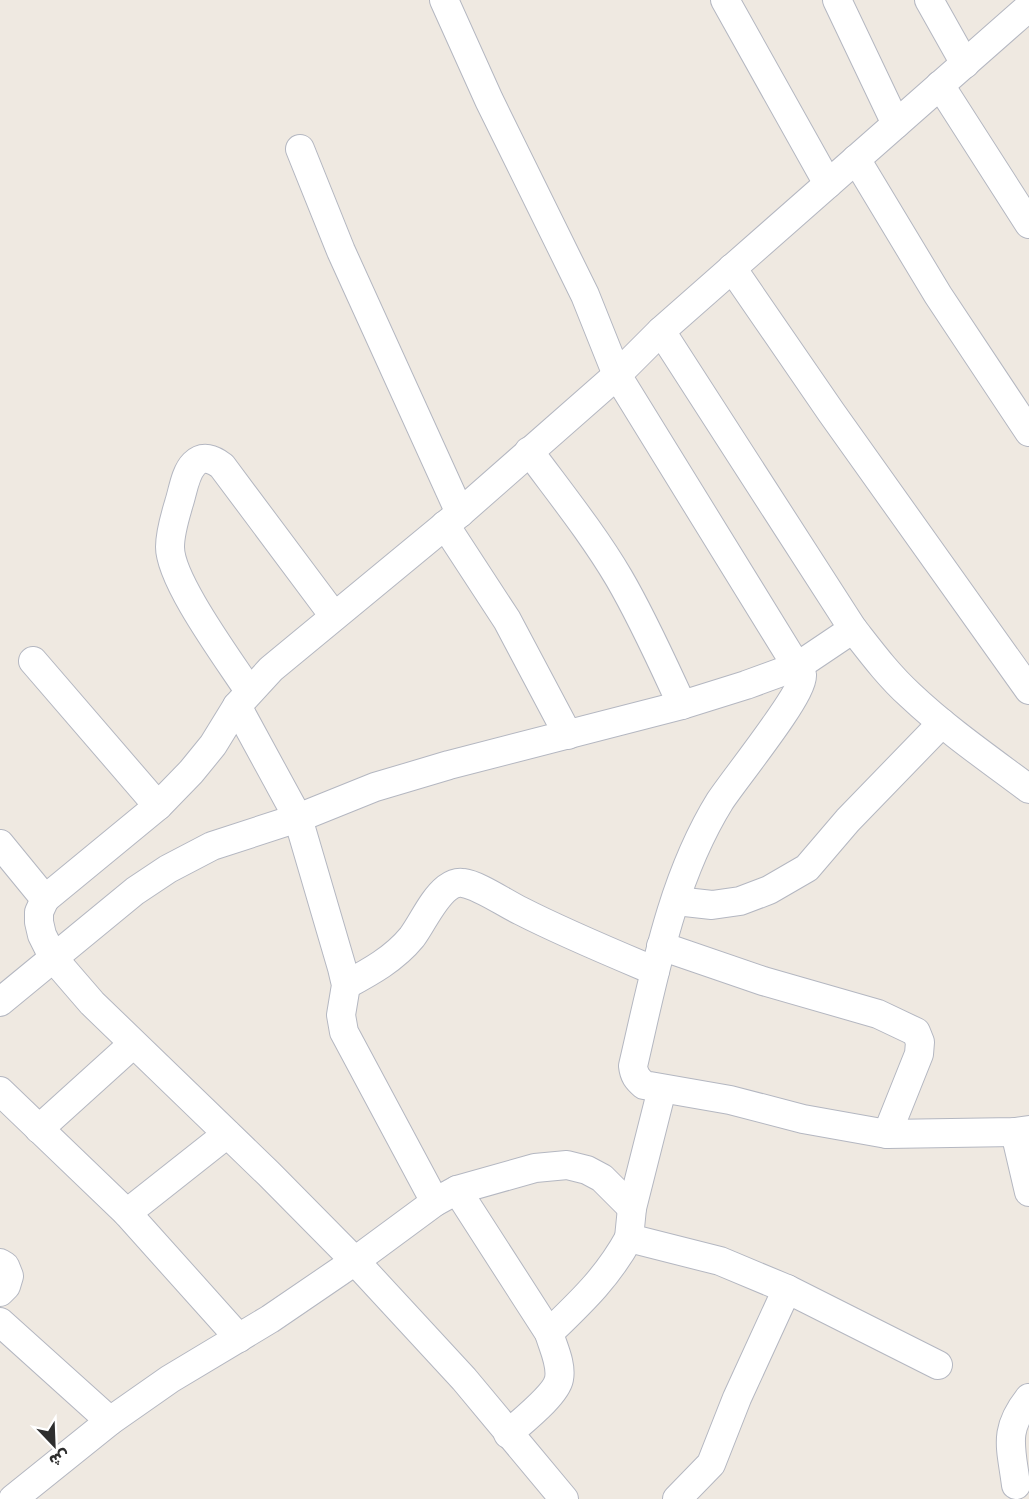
<svg xmlns="http://www.w3.org/2000/svg" width="1029" height="1499" font-family="Rubik,'Noto Naskh Arabic',sans-serif">
<style>
.lines{fill:none;stroke-linecap:round;stroke-linejoin:round}
.minor-casing{stroke:#b4b7c1;stroke-width:30}
.minor{stroke:#fff;stroke-width:28}
</style>
<rect width="100%" height="100%" fill="#efe9e1"/>
<g class="lines">
<defs>
<g id="minor">
<path d="M444,0l45,100 96,195 32,80 185,300c2,19 -67,103 -82,126 -49,79 -66,175 -87,265 1,9 4,13 11,19l86,15 73,19 84,15 128,-2 14,-2"/>
<polyline points="725,0 828,184"/>
<polyline points="837,0 896,124"/>
<polyline points="929,0 965,64"/>
<polyline points="940,85 1029,224"/>
<polyline points="300,149 341,251 460,513"/>
<polyline points="856,159 938,295 1029,432"/>
<polyline points="732,268 831,412 1029,690"/>
<path d="M661,331l192,298c18,23 35,46 57,66 37,35 79,64 119,94"/>
<path d="M529,451c31,42 64,83 90,127 24,41 43,84 63,127"/>
<polyline points="445,525 507,620 568,735"/>
<polyline points="33,661 158,806"/>
<path d="M249,691c-20,-31 -79,-110 -79,-144 0,-15 5,-30 9,-44 4,-12 6,-30 15,-39 9,-9 19,-5 28,2l112,150"/>
<polyline points="237,706 298,818 375,787 449,765 682,705 746,685 798,666 853,629"/>
<polyline points="0,844 45,899 158,806 191,772 213,745 237,706 271,669 460,513 617,375 661,331 1029,7"/>
<polyline points="45,899 39,912 39,922 42,935 54,959 92,1003 269,1174 355,1261 464,1379 564,1499"/>
<polyline points="676,901 712,905 740,901 769,890 807,868 848,820 942,723"/>
<polyline points="661,946 763,981 878,1014 916,1032 920,1042 919,1054 887,1134"/>
<path d="M346,985c24,-13 48,-26 66,-48 11,-15 20,-37 35,-49 4,-3 10,-6 16,-5 16,2 43,21 58,28 43,22 89,41 134,60"/>
<polyline points="0,1002 135,891 168,869 212,846 298,818 342,968 346,985 341,1015 344,1032 435,1202"/>
<polyline points="662,1089 632,1208 629,1238 720,1261 787,1289"/>
<polyline points="0,1091 127,1213 239,1338"/>
<polyline points="39,1129 133,1044"/>
<polyline points="1015,1132 1029,1192"/>
<polyline points="457,1190 549,1333"/>
<polyline points="127,1213 227,1134"/>
<polyline points="0,1263 5,1266 9,1276 6,1286 0,1292"/>
<polyline points="0,1322 110,1421"/>
<path d="M508,1434c13,-12 48,-39 51,-55 3,-15 -6,-32 -10,-46 32,-31 58,-55 80,-95"/>
<path d="M1016,1485c-5,-39 -13,-54 13,-87"/>
<polyline points="13,1499 110,1421 170,1379 270,1319 355,1261 435,1202 457,1190 535,1168 567,1165 587,1170 602,1178 632,1208"/>
<polyline points="677,1499 711,1464 737,1398 787,1289 938,1365"/>
</g>
</defs>
<use href="#minor" class="minor-casing"/>
<use href="#minor" class="minor"/>
</g>
<g transform="translate(54 1445) rotate(157)" stroke="#ffffff" stroke-width="4.5" paint-order="stroke">
<path d="M0-4.5L10 22L0 15L-10 22Z" fill="#2e2e2e"/>
<text y="-9" font-size="16" font-weight="bold" text-anchor="middle" fill="#2e2e2e">ش</text>
</g>
</svg>
